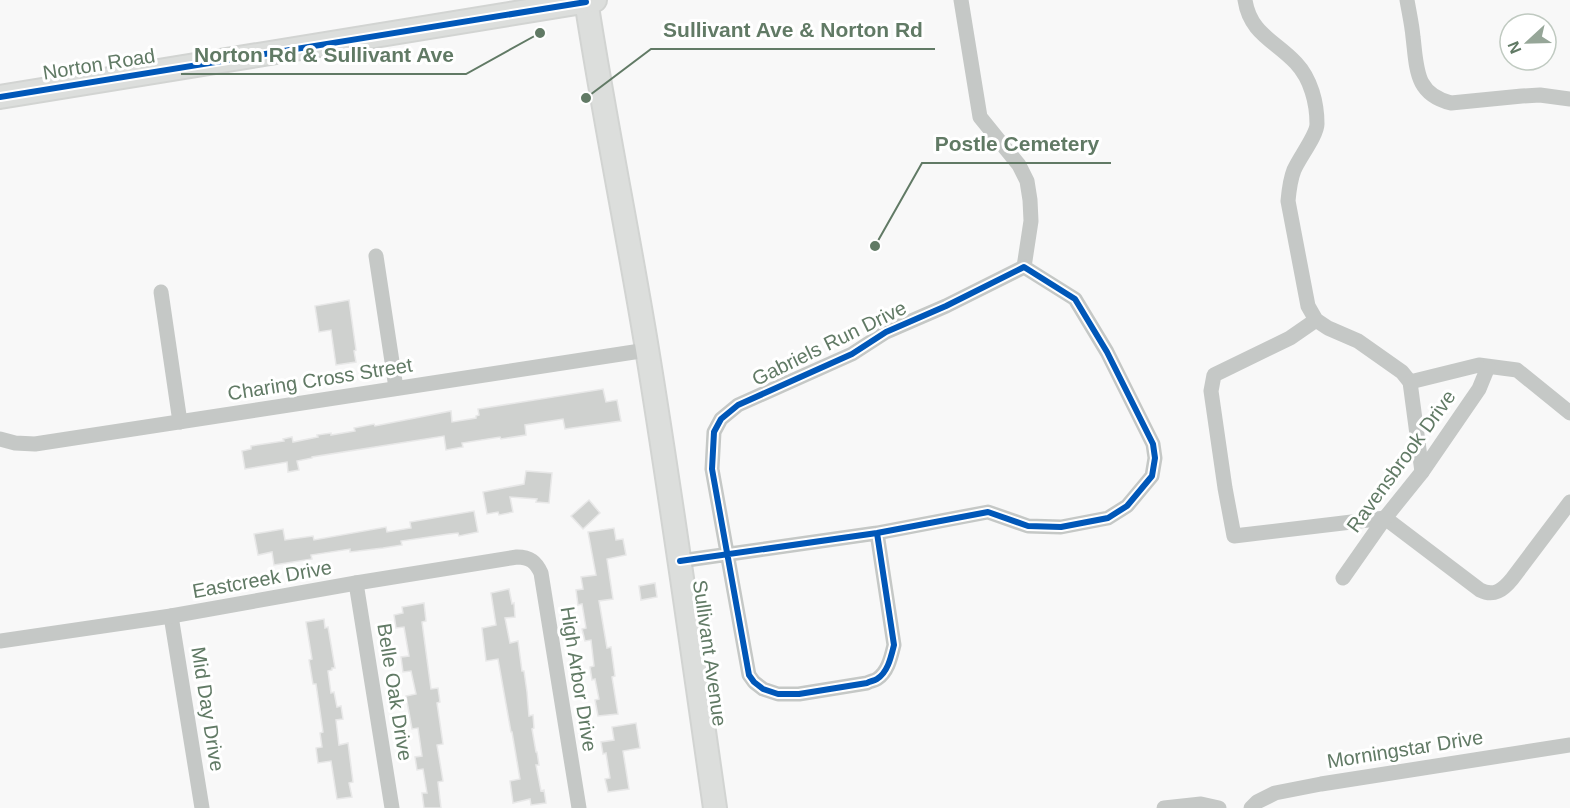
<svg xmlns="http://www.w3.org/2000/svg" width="1570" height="808" font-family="Arial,sans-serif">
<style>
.building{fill:#cfd1cf;stroke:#e8e8e8;stroke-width:1.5}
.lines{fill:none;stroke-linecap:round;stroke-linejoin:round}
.secondary-casing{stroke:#d2d4d2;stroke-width:26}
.street{stroke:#c5c8c6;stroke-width:15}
.secondary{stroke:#dcdedc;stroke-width:22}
.cycleway-casing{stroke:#fff;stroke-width:10}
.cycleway{stroke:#0057b8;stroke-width:6}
.labels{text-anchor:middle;stroke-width:6;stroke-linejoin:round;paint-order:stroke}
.street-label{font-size:20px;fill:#617a65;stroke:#fff}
.leader{fill:none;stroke:#617a65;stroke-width:2}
.callout-dot{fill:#617a65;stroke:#fff;stroke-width:2}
.callout-label{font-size:21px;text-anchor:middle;font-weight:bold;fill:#617a65;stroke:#fff;stroke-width:6;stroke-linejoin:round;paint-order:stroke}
</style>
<rect width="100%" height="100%" fill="#f8f8f8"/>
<g class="building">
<polygon points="349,300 356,350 354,351 356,362 336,365 331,330 319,332 315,306"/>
<polygon points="603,389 606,402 617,400 621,421 565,429 563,419 525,425 526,435 501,439 500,437 462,443 463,447 446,450 444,436 312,457 312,458 297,461 299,470 288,472 287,462 245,469 242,451 251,449 251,446 284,441 283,439 292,437 293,442 318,437 317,435 331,433 331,435 355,431 354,428 374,424 375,426 451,411 452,422 476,418 476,416 479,415 478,409"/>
<polygon points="526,471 552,473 549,503 536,502 537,499 510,497 513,512 499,515 498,512 487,514 483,492 524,484"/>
<polygon points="589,500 600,513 583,529 571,516"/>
<polygon points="474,511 478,532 459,536 458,533 449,534 401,541 402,545 383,548 350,552 350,549 311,555 312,559 274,565 272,552 258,555 254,534 283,529 285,540 313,536 314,540 386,527 387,532 411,528 410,522"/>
<polygon points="614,528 616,540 623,539 626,555 607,559 613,599 599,601 607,648 611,647 615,676 612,677 618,714 598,716 595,700 599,699 595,679 592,680 590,667 594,666 591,640 585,641 582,629 586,628 582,604 578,605 576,590 583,589 581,577 596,575 588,532"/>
<polygon points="655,583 657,597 641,600 639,586"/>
<polygon points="509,589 512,604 514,603 515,617 505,618 510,643 518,641 522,671 524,671 527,692 529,716 533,715 534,728 532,729 536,752 537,752 539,765 536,765 541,791 544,790 546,803 531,805 530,799 513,803 510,781 520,779 512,732 511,732 498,659 486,661 482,628 496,625 491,593"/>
<polygon points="424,603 426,621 422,622 431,689 438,688 440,702 437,703 443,744 437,745 443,781 438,782 441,808 424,808 422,793 427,793 423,769 417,770 415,757 422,756 418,728 412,729 406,696 416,694 411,671 403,672 401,657 409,656 404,627 396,628 394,615 403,613 402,607"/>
<polygon points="324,619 325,628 328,627 335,668 332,668 332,670 328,671 331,693 334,692 337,707 341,706 343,719 336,720 339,745 348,743 353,782 349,783 352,797 337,799 331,761 318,763 316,748 322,747 320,733 323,732 316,684 313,684 309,660 312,659 306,622"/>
<polygon points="636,723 640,748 623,751 629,789 608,792 605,779 610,778 606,753 603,754 601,742 614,740 612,727"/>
</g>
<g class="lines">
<defs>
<g id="secondary">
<path d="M586,0c18,117 42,233 61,349 25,153 46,306 68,459"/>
<polyline points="0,97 595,0"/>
</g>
</defs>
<use href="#secondary" class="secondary-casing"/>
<g class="street">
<polyline points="961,0 980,117 1019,165 1027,181 1030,200 1031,221 1024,267"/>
<path d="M1245,0c5,34 31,41 51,63 15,16 21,40 21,61 0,11 -18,34 -23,46 -4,10 -5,20 -6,31l20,105 8,14 12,8 30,13 44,31 8,10 12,90"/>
<path d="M1407,0c2,12 5,25 6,37 4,32 2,57 38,66l71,-7 18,-1 30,4"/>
<polyline points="376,256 396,388"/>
<polyline points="161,292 180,422"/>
<polyline points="1316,320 1290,338 1214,375 1211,391 1225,488 1234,536 1385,518"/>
<polyline points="1410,382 1479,365 1517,370 1570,413"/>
<polyline points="0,439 15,443 35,444 647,350"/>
<path d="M1385,518l95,72c14,7 23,0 32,-11l58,-77"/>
<path d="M680,561l197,-28 111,-21 40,14 33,1 47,-9 19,-12 25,-30 3,-18 -2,-14 -46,-92 -32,-53 -51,-32 -78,39 -60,26 -34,22 -114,51 -17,14 -7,13 -2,37 37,206 5,7 9,7 15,5h21l68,-11c3,-2 7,-2 10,-4 11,-7 14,-22 17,-34l-17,-112"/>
<polyline points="1343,578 1385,518 1422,472 1479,389 1488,367"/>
<polyline points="356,583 392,808"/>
<polyline points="171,616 202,808"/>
<path d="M0,641l171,-25 185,-33 161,-26c13,0 19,5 24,16l38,235"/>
<polyline points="1164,808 1201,804 1219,808"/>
<polyline points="1251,808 1257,802 1275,793 1321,784 1570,745"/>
</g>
<use href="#secondary" class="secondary"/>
<defs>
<g id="cycleway">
<polyline points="0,97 586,2"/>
<path d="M680,561l197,-28 111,-21 40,14 33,1 47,-9 19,-12 25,-30 3,-18 -2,-14 -46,-92 -32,-53 -51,-32 -78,39 -60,26 -34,22 -114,51 -17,14 -7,13 -2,37 37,206 5,7 9,7 15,5h21l68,-11c3,-2 7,-2 10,-4 11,-7 14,-22 17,-34l-17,-112"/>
</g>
</defs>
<use href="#cycleway" class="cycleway-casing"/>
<use href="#cycleway" class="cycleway"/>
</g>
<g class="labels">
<g class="street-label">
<text transform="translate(99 64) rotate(-9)" y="7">Norton Road</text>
<text transform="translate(829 343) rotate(-26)" y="7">Gabriels Run Drive</text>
<text transform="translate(320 379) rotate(-9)" y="7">Charing Cross Street</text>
<text transform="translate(1401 461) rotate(-54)" y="7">Ravensbrook Drive</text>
<text transform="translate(262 579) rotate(-10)" y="7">Eastcreek Drive</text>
<text transform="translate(710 653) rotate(82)" y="7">Sullivant Avenue</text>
<text transform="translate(579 679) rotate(81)" y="7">High Arbor Drive</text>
<text transform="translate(395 692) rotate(81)" y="7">Belle Oak Drive</text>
<text transform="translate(208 709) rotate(81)" y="7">Mid Day Drive</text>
<text transform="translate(1405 749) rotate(-9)" y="7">Morningstar Drive</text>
</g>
</g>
<path class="leader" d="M586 98L651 49H935M540 33L466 74H181M875 246L922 163H1111"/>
<g class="callout-dot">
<circle cx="586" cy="98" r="6"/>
<circle cx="540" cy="33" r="6"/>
<circle cx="875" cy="246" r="6"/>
</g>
<g class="callout-label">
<text x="793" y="37">Sullivant Ave &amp; Norton Rd</text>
<text x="324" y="62">Norton Rd &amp; Sullivant Ave</text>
<text x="1017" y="151">Postle Cemetery</text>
</g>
<g transform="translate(1528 42) rotate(248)"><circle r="28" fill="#ffffff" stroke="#c0cac1" stroke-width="1.5"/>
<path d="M0-4.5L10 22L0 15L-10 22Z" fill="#96a698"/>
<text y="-9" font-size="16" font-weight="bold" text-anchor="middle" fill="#617a65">N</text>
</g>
</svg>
